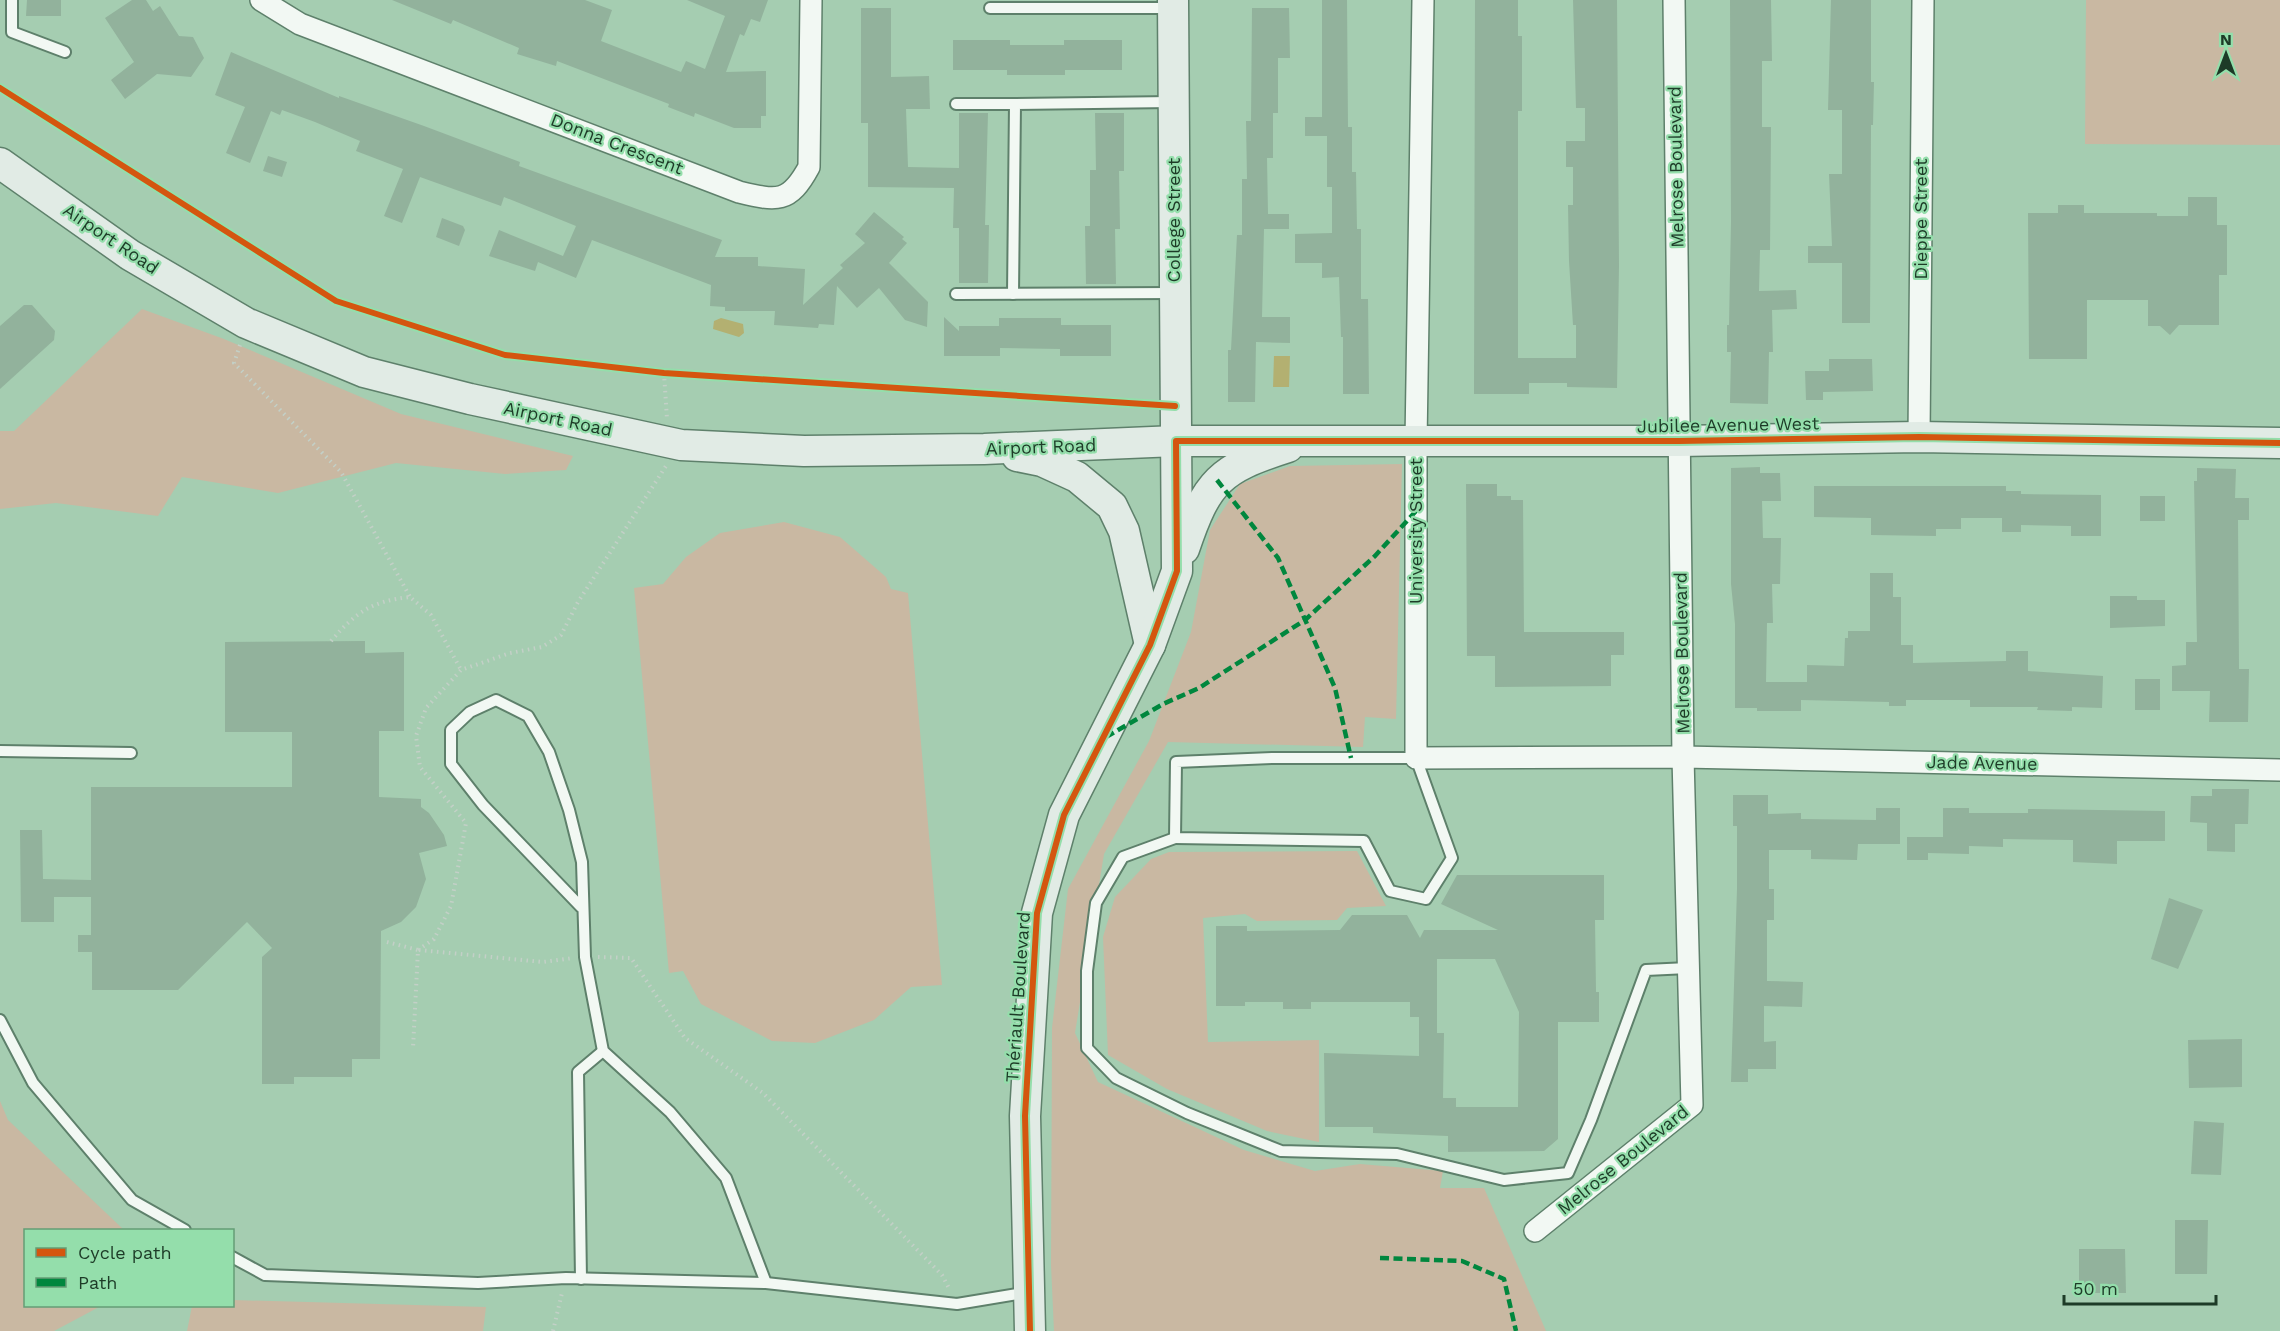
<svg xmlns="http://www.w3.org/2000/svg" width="2280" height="1331" font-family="'Work Sans',sans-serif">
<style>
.green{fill:#c9b8a2}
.water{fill:#b3b071}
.building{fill:#92b29c;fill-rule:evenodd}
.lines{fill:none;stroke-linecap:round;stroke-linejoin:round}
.lane-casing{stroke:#5e806b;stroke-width:14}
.street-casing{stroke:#5e806b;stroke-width:24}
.secondary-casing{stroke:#5e806b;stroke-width:33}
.path{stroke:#c3d0c7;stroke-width:4;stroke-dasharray:1.5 4.5;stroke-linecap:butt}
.lane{stroke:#f2f8f3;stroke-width:10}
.street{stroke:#f2f8f3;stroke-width:21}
.secondary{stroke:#e1ebe5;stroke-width:30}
.quiet{stroke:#00873e;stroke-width:4.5;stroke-dasharray:9 4.5;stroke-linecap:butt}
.cycleway-casing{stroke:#94deab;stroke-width:10}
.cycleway{stroke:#d4560f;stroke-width:6}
.labels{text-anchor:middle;stroke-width:4.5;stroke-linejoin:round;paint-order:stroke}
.street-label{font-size:18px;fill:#1d3b27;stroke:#94deab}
</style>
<rect width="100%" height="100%" fill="#a5cdb1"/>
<g class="green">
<polygon points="2086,0 2280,0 2280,145 2085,144"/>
<polygon points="142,309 224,339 401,414 573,456 566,470 505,474 396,463 278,493 182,477 158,516 56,503 0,509 0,431 14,431"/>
<polygon points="1402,464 1396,719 1365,717 1363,747 1168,742 1104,854 1075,1033 1098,1082 1244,1150 1315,1171 1360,1164 1443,1171 1440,1188 1484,1188 1546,1331 1054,1331 1051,1265 1052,1028 1068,889 1149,741 1191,632 1210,530 1240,484 1290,466"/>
<polygon points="784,522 840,537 886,577 891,589 908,593 942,985 911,987 874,1020 815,1043 772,1041 701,1004 683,971 669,973 634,588 663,584 686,557 720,533"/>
<polygon points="1357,851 1386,906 1347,908 1337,920 1257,921 1245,914 1203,918 1208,1042 1319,1040 1319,1142 1267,1131 1167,1089 1108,1055 1103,937 1115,897 1151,859 1169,852"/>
<polygon points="0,1101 8,1120 124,1230 26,1230 26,1306 101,1306 54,1331 0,1331"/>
<polygon points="233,1300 486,1307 483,1331 187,1331 192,1306 232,1306"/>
</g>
<g class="water">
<polygon points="721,318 743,324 744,333 739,337 713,329 714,321"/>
<polygon points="1274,356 1290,356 1289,387 1273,387"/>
</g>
<g class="building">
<polygon points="27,0 61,0 61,16 26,16"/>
<polygon points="132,0 146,0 153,11 160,6 179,36 193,37 204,58 191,77 157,74 125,99 111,80 134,62 105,18"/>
<polygon points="392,0 585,0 612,10 601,41 681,72 686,61 705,69 725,16 687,0 768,0 760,22 751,19 744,36 740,34 726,72 766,71 766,116 761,116 761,128 734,128 695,113 694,117 668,107 669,104 557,61 556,66 517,54 519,48 453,20 451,24"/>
<polygon points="1322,0 1347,0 1348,127 1352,127 1352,172 1356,172 1357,229 1361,229 1361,299 1368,299 1369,394 1343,394 1343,337 1341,337 1339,277 1322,278 1322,263 1295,263 1295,234 1332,233 1332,187 1327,187 1327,136 1305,136 1305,117 1322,117"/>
<polygon points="1475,0 1518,0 1518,36 1522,36 1522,111 1518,111 1518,358 1576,358 1576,325 1573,325 1569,261 1568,205 1573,205 1573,167 1566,167 1566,141 1585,141 1585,108 1576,108 1573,0 1617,0 1619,266 1617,388 1567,387 1567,383 1529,383 1529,394 1474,394"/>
<polygon points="1730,0 1771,0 1772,61 1762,61 1762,127 1771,127 1770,250 1760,250 1759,291 1796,290 1797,309 1772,310 1773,352 1769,352 1768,404 1730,403 1731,352 1727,352 1727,325 1729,325 1731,222"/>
<polygon points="1831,0 1871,0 1871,82 1874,82 1873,125 1871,125 1870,323 1842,323 1842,263 1808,263 1808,246 1832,246 1829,174 1842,174 1842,110 1828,110"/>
<polygon points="861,8 891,8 891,77 929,76 930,109 906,109 908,167 959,168 959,113 988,113 985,225 989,225 988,283 959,283 959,228 953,228 954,188 868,187 868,123 861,123"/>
<polygon points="1252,8 1289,8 1290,58 1278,58 1278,113 1273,113 1273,158 1267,158 1268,214 1289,214 1289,229 1264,229 1262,317 1290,317 1290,343 1256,342 1255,402 1228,402 1228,350 1231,350 1237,235 1242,235 1242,179 1247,179 1246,121 1251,121"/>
<polygon points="953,40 1010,40 1010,45 1064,45 1064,40 1122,40 1122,70 1065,70 1065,75 1007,75 1007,70 953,70"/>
<polygon points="231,52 339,98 339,96 424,126 520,162 519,166 722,240 715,257 758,257 758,266 805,269 803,305 843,268 840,265 865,243 855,234 874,212 904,237 902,239 907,243 889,263 928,302 927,327 905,320 879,288 857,308 837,286 834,325 819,324 818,328 774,325 775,311 725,311 725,307 710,306 711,285 592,240 576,278 538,262 535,271 489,256 499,230 563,256 576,226 504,197 501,206 420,177 402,223 384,216 403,169 356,151 360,141 315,122 282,110 280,115 271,111 250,163 226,153 245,107 215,95"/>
<polygon points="1095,113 1124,113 1124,171 1119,171 1120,229 1115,229 1116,284 1086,284 1085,226 1090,226 1090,170 1096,170"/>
<polygon points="268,156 287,162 282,177 263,171"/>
<polygon points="2188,197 2217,197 2217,225 2227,225 2227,275 2219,275 2219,325 2179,325 2170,335 2160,326 2148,326 2148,300 2087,300 2087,359 2029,359 2028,213 2058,213 2058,205 2084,205 2084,213 2157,213 2157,216 2188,216"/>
<polygon points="442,218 463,226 465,230 459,246 436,237"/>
<polygon points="24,305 32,305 55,331 54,340 0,389 0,326"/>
<polygon points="944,317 959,331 959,326 999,326 999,318 1061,318 1061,325 1111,325 1111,356 1060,356 1060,349 1000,348 1000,356 944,356"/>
<polygon points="1829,359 1872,359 1873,391 1823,392 1823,400 1806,400 1805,371 1829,371"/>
<polygon points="1760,467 1760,473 1780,473 1781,501 1762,501 1763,538 1781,538 1780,584 1772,584 1773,623 1767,623 1766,682 1807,682 1807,665 1844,666 1845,638 1848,638 1848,631 1870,631 1870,573 1893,573 1893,597 1901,597 1901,645 1913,645 1913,663 2006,661 2006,651 2028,651 2028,671 2103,676 2102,708 2072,707 2072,711 2037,710 2038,707 1970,707 1970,700 1906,700 1906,706 1889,706 1889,702 1801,700 1801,711 1757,711 1757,708 1735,708 1735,624 1731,584 1731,468"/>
<polygon points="2197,468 2236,469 2235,498 2249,498 2249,520 2238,520 2239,669 2249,669 2248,722 2209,722 2210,691 2172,691 2172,666 2186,665 2186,642 2197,642 2194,481 2197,481"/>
<polygon points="1466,484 1497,484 1497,496 1511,496 1511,500 1523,500 1524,632 1624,632 1624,655 1611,655 1611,686 1495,687 1495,656 1467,656"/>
<polygon points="1814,486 2006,486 2006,491 2021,491 2021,494 2101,495 2101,536 2071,536 2071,526 2021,525 2021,532 2002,532 2002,518 1961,518 1961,529 1936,529 1936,536 1871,535 1871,518 1814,517"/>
<rect x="2140" y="496" width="25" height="25"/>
<polygon points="2110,596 2137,596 2137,600 2165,600 2165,626 2110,628"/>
<polygon points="365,641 365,653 404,652 404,731 379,731 379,797 421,799 421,807 429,813 444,835 447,846 419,853 426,879 416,907 401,922 381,931 380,1059 352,1059 352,1077 294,1077 294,1084 262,1084 262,957 272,948 247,922 178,990 92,990 92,952 78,952 78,935 91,935 91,897 54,897 54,922 21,922 20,830 42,830 43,879 91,880 91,787 292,787 292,732 225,732 225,642"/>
<rect x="2135" y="679" width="25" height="31"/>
<polygon points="2212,789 2249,789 2248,824 2235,824 2235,852 2207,851 2207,823 2190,822 2191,796 2212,796"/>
<polygon points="1733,795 1768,795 1768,814 1801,813 1801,819 1876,820 1876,808 1900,808 1900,844 1858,844 1857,860 1811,859 1811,850 1769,850 1769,889 1774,889 1774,920 1767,920 1767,981 1803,982 1802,1007 1764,1006 1764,1042 1776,1041 1776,1069 1748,1069 1748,1082 1731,1082 1737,889 1737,826 1733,826"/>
<polygon points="1943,808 1969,808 1969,813 2028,813 2028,809 2165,811 2165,841 2117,841 2117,864 2073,862 2073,840 2003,839 2003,847 1969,846 1969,854 1928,853 1928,860 1907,860 1907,837 1943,837"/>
<path d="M1457,875h147v45h-9l1,72h3v30h-41v117l-14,12 -96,1v-16l-75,-3v-6h-48l-1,-74 95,3v-39h-9v-15h-99v7h-28v-7h-38v4h-29v-80h31v5l93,-1 12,-15h55l13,23 4,-8h74l-57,-26zM1437,959h58l24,53 -1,95h-62v-9h-13l1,-65h-7z"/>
<polygon points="2169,898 2203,910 2178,969 2151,959"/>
<polygon points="2242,1039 2242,1087 2189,1088 2188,1040"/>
<polygon points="2194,1121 2224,1123 2221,1175 2191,1174"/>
<polygon points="2175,1220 2208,1220 2207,1274 2175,1274"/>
<polygon points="2079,1249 2125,1249 2126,1293 2079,1293"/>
</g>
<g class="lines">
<defs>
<g id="lane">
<polyline points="12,0 12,32 65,52"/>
<polyline points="990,8 1170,8"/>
<polyline points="956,104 1015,104"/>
<polyline points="956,294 1174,293"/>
<polyline points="1013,294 1015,104 1172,102"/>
<polyline points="0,751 131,753"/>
<polygon points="1272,758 1416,758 1452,858 1426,899 1390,891 1364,841 1175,838 1176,762"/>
<polyline points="1175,838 1123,857 1096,903 1087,971 1087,1048 1116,1078 1187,1113 1281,1151 1397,1154 1504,1180 1568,1173 1591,1120 1646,970 1688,968"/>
<polyline points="581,907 483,805 451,764 451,730 470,712 496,700 528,716 549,752 569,810 582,862 585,957 603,1051 670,1112 726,1178 766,1283"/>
<polyline points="0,1020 33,1083 132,1200 185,1230"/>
<polyline points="232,1257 265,1275 478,1283 566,1278 766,1283 957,1304 1029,1292"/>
<polyline points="581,1279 578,1072 603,1051"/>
</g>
<g id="street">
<path d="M261,0l39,24 439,168c38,9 50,12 70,-25l2,-167"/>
<polyline points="1423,0 1416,442 1416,758 1683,757 2280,770"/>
<polyline points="1919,437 1923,0"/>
<polyline points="1535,1231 1692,1105 1683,757 1674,0"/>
</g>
<g id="secondary">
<polyline points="0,163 130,255 246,323 364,372 470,399 681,445 804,451 984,449 1176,441 1679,441 1919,437 2280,443"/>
<polyline points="1017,456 1042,461 1077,477 1112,506 1124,531 1150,645"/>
<path d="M1184,549c23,-68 35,-80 104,-102"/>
<polyline points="1030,1331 1025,1116 1037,913 1064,815 1150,645 1177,571 1173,0"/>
</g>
</defs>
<use href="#lane" class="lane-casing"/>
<use href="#street" class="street-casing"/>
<use href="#secondary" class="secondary-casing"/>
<g class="path">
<polyline points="240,345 234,363 341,472 410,597"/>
<polyline points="664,373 667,419"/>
<path d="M331,641c25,-29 41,-40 79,-44l21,18 30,55"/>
<polyline points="387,942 418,950 413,1048"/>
<polyline points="418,950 434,939 451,906 466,823 420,767 416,736 426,708 461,670 510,653 542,647 561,635 578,602 666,466"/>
<polyline points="419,950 543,962 573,958"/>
<polyline points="598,957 631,958 685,1038 763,1093 942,1275 950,1290"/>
<polyline points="553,1331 562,1293"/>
</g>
<use href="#lane" class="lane"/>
<use href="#street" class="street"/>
<use href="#secondary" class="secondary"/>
<g class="quiet">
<polyline points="1217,480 1278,558 1335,688 1351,758"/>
<polyline points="1106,737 1163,704 1199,688 1305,620 1375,556 1416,511"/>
<polyline points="1380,1258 1462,1261 1504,1279 1516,1331"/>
</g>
<defs>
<g id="cycleway">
<polyline points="0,88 336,301 505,355 664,373 1175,406"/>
<polyline points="1030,1331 1025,1116 1037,913 1064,815 1150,645 1177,571 1176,441 1679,441 1919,437 2280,443"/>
</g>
</defs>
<use href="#cycleway" class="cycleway-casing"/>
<use href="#cycleway" class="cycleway"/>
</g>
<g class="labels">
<g class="street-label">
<text transform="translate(617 144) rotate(21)" y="6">Donna Crescent</text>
<text transform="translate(1676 167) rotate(-91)" y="6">Melrose Boulevard</text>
<text transform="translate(1921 219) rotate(-90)" y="6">Dieppe Street</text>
<text transform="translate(1174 220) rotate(-90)" y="6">College Street</text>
<text transform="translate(111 239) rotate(34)" y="6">Airport Road</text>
<text transform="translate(558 419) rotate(12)" y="6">Airport Road</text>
<text transform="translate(1728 425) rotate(-1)" y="6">Jubilee Avenue West</text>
<text transform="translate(1041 447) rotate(-2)" y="6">Airport Road</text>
<text transform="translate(1416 531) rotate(-90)" y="6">University Street</text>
<text transform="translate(1682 653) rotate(-91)" y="6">Melrose Boulevard</text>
<text transform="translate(1982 763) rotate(1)" y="6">Jade Avenue</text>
<text transform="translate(1018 997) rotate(-86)" y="6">Thériault Boulevard</text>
<text transform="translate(1623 1160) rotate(-39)" y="6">Melrose Boulevard</text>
</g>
</g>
<rect x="24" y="1229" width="210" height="78" fill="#94deab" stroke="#649d76" stroke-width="1.5"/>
<rect x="36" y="1248" width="30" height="9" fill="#d4560f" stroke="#649d76" stroke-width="1.5"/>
<text x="78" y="1259" font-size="18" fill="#1d3b27">Cycle path</text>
<rect x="36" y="1278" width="30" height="9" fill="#00873e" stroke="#649d76" stroke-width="1.5"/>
<text x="78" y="1289" font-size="18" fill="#1d3b27">Path</text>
<g transform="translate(2226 54)" stroke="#94deab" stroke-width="4.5" paint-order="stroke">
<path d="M0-4.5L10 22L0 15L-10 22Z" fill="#1d3b27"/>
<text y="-9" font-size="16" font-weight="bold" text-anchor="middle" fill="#1d3b27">N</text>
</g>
<path d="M2064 1295v9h152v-9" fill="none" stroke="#1d3b27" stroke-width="3"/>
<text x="2073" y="1295" font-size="18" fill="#1d3b27" stroke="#94deab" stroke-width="4.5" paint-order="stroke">50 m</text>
</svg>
